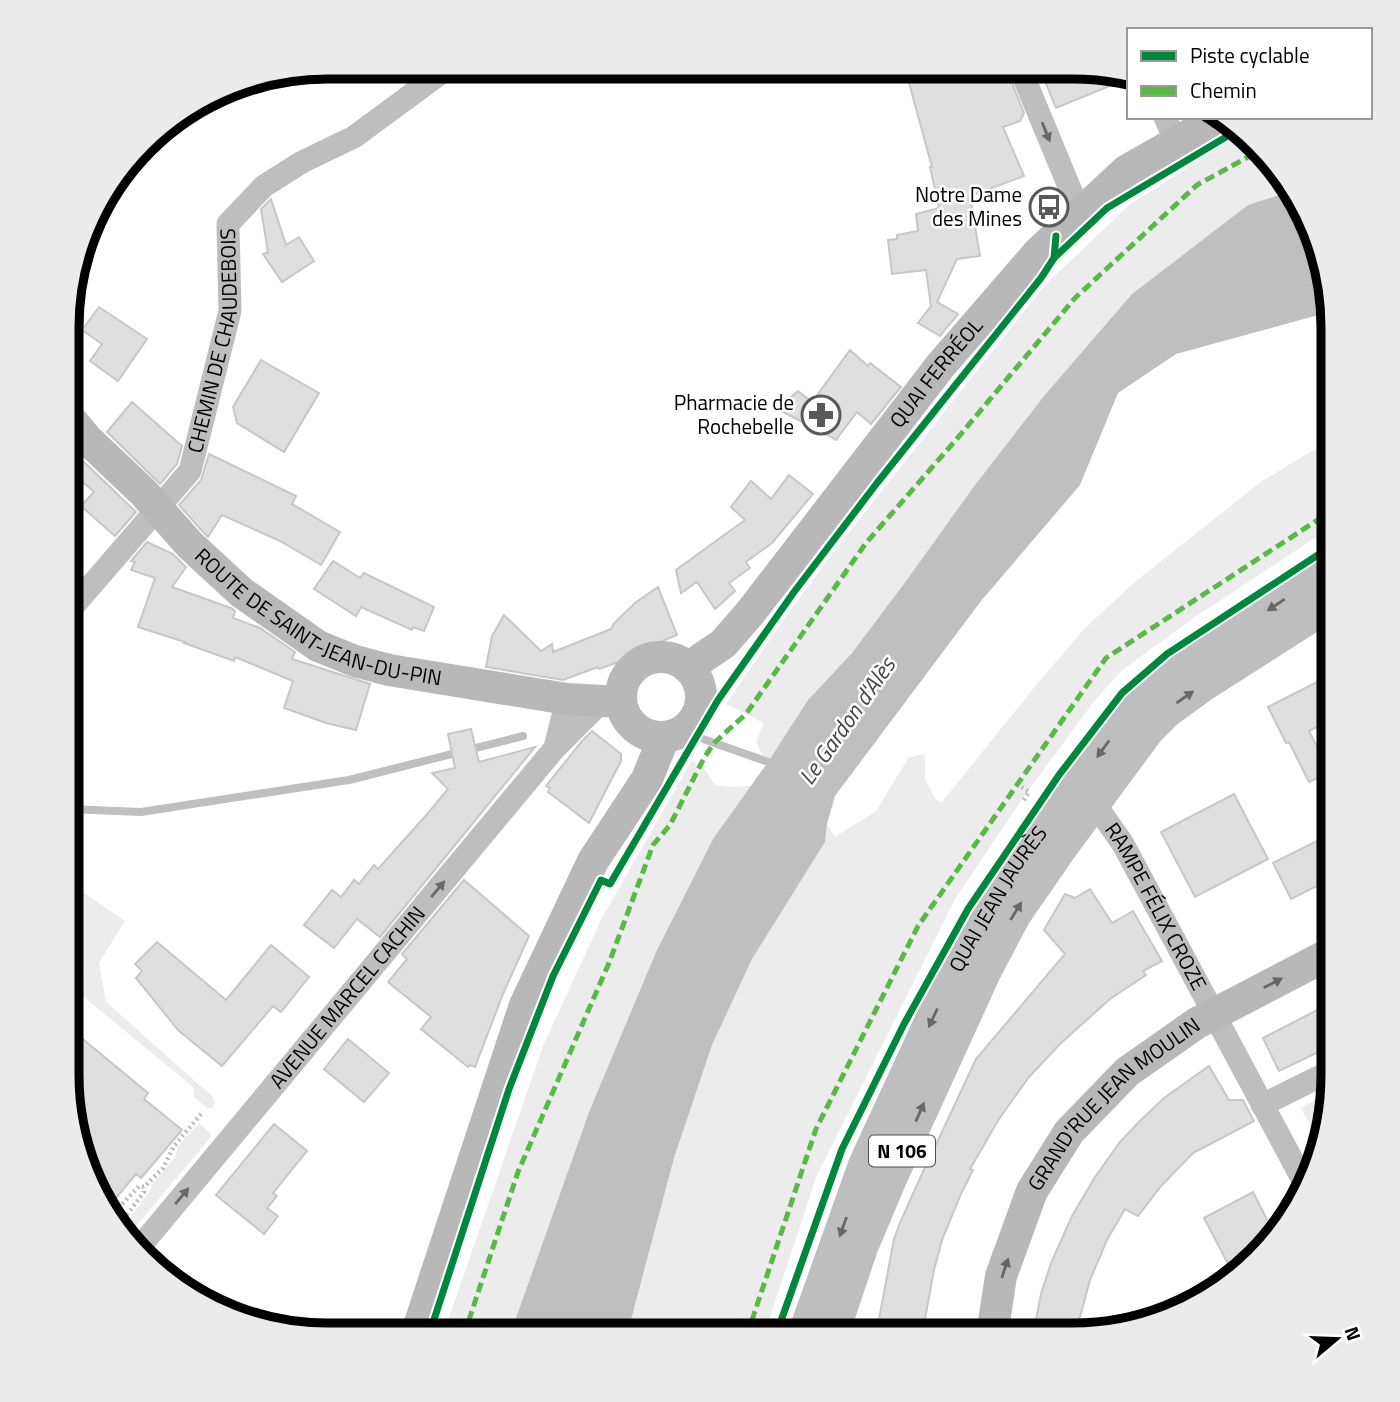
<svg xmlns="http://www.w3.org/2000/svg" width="1400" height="1402" font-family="'Titillium Web',sans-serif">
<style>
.green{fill:#ececec}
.water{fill:#bfbfbf}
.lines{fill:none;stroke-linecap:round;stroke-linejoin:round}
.stream{stroke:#bfbfbf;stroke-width:8}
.building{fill:#dfdfdf;stroke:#c7c7c7;stroke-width:2}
.path{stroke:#b9b9b9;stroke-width:4.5;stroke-dasharray:2 3.5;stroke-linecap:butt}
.street{stroke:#bebebe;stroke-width:23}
.secondary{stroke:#b8b8b8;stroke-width:32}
.primary{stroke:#bebebe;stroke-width:35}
.quiet{stroke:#58b947;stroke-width:5;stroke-dasharray:10 5;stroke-linecap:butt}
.cycleway-casing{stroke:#fff;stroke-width:11}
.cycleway{stroke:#00873e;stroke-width:7}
.oneway{fill:#686868}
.oneway2{fill:#656565}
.labels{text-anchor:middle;stroke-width:5;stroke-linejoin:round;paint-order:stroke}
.shield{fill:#fff;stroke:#4c4c4c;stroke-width:2}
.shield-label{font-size:19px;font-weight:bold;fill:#000}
.poi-label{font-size:21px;fill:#000;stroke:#fff;text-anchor:end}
.street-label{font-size:21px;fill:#000;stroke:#fff}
.water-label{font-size:23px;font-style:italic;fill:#444;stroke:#fff}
.rim{fill:none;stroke:#000;stroke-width:9}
</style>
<rect width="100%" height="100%" fill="#fff"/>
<g class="green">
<polygon points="1240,134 1280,169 1292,191 1248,205 1132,294 1044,396 975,485 906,581 852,653 808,700 768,762 761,753 756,741 764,723 726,704 784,619 838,546 1045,285 1129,205"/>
<polygon points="1333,438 1333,526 1192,619 1121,671 1092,704 1025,795 955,899 817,1175 764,1335 627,1335 674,1158 712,1045 752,959 825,842 827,825 835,837 876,811 909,757 925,754 925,779 935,799 942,802 1037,684 1084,629 1136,581 1262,481"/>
<polygon points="692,760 707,772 715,785 729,787 751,786 713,839 656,952 589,1112 510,1335 443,1335 543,1046 601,920"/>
<polygon points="68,882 125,921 99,963 106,1002 212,1096 215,1102 212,1108 207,1108 194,1097 193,1087 73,988 69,980 85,972 68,940"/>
<polygon points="1327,1087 1333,1089 1333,1091 1319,1137 1315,1134 1301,1108 1320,1097 1320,1089"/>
<polygon points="199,1123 210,1133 211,1137 126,1238 119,1232 152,1188 151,1185 175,1157 178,1146"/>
</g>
<polygon class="water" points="1292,191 1320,243 1333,311 1176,354 1118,393 1080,485 981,601 835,796 827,824 825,842 752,959 712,1045 674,1158 627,1335 510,1335 589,1112 656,952 713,839 768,762 808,700 852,653 906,581 975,485 1044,396 1132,294 1248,205"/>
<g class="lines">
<g class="stream">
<polyline points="703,739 768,762 775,767"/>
<polyline points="69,809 141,812 349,780 523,736"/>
</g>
</g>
<g class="building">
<polygon points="905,68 1006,68 1024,113 1020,121 1003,127 1024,176 970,196 980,256 957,259 937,302 958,314 940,336 918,323 931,306 926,270 892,274 888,240 897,239 897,235 918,231 916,214 939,208 930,167 932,167"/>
<polygon points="1035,68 1106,69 1129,76 1129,78 1056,108 1041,71 1039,76"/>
<polygon points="271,199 286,245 299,237 314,261 282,282 263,254 268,252 261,209"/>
<polygon points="99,307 147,339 118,381 90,361 102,344 82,330"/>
<polygon points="850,350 868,366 870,363 901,387 871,424 857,412 836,440 828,435 777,409 798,391 812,402"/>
<polygon points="261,360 319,393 284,452 237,423 233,407"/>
<polygon points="132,402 182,446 177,464 160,484 107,432"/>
<polygon points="209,454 296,496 292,504 340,532 321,565 280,541 222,515 208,537 203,532 179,505 201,480"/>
<polygon points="83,461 136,512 115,536 81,506 94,492 73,473"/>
<polygon points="789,475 813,494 772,543 746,562 750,568 729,583 735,591 715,609 697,582 681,593 676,570 745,520 731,507 751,481 771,499"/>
<polygon points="147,542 173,554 186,567 172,587 231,608 235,611 233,618 260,628 295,652 292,659 370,684 356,730 326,723 284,708 293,681 235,657 234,661 184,643 185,642 138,627 155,578 131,570 135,562 131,561"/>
<polygon points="333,561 360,578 364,573 434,607 424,631 413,627 412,630 361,607 356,616 314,589"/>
<polygon points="658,587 677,635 629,655 630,658 599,669 598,667 563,680 486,667 492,636 504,615 541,651 552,644 553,652 611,629 614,623 635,603"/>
<polygon points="1333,674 1333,719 1309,731 1330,772 1309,782 1289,742 1286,743 1268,707"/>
<polygon points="471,729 479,762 535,747 380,937 357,919 334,948 304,925 332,890 341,897 354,880 359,884 374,865 378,869 429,812 448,789 432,773 455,768 448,734"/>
<polygon points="592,731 621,754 621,761 589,823 548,792 550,788 546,786 582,741"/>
<polygon points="1234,794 1268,859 1195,897 1161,832"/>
<polygon points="1333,833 1333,878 1291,899 1273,863"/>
<polygon points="464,880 529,936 503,994 475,1067 470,1065 468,1067 421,1029 431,1017 388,982 407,959 402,954"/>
<polygon points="1090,889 1112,923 1133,911 1162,961 1143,971 1146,975 1110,999 1060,1044 1029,1077 999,1119 970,1169 973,1170 960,1196 942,1240 934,1270 922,1335 876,1335 894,1239 899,1225 933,1149 934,1149 976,1059 1065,954 1044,930 1065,894 1075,898"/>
<polygon points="157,942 226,1000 271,945 309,977 281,1012 273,1006 222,1066 178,1030 136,978 142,971 135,964"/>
<polygon points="1333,1002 1333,1045 1279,1071 1263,1038"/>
<polygon points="67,1026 148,1093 144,1099 182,1130 141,1178 136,1174 107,1209 80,1159 67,1091"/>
<polygon points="348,1039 389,1073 364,1102 324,1069"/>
<polygon points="1209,1066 1229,1100 1243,1100 1254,1121 1193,1153 1162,1185 1138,1216 1125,1209 1107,1240 1090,1280 1075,1335 1033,1335 1041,1294 1051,1263 1072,1216 1095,1177 1120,1142 1141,1120 1164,1098"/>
<polygon points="274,1124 307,1151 273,1193 277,1196 267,1208 278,1216 264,1234 216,1195"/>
<polygon points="1253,1192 1274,1233 1235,1277 1204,1218"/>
</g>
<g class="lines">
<g class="path">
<polyline points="1017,784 1029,792 1022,803"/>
<polyline points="111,1216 139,1186 144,1187 163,1168 174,1146 202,1113"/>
<polyline points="117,1228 144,1192 144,1187"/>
</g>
<g class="street">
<polyline points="1020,68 1080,213"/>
<polyline points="1165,117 1176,143"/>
<path id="s1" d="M70,610l120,-139 40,-160 -2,-87 36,-38 38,-24 52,-25 95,-70"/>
<polyline points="555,748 601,702"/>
<path id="s2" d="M1087,793l36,51 182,340"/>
<polyline points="1262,1105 1333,1070"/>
<path id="s3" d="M139,1248l416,-500 12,-49"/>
</g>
<g class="secondary">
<path id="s4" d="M71,420l17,20 56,53 46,52 52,48 76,53 37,15 34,9 178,29 54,3"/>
<circle cx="661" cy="697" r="40"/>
<path id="s5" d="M689,669l13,-11 21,-14 27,-31 191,-248 97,-112 88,-82 95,-54"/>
<polyline points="416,1335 525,1005 593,861 647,779 664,737"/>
<path id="s6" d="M992,1335l9,-59 31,-85 37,-59 58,-60 70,-49 136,-71"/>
</g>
<g class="primary">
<path id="s7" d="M805,1335l61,-171 96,-208 54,-92 125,-164 36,-29 156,-104"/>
<polyline points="831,1335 861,1246 891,1175 984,971 1014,914 1061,846 1147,730 1167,710 1203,684 1333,601"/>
</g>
<g class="quiet">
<polyline points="464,1335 518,1172 609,963 653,845 670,825 704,758 714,743 746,714 866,543 955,441 1075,298 1197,185 1259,151"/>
<polyline points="747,1335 816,1129 918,926 1106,658 1333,510"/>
</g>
<defs>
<g id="cycleway">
<polyline points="1054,258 1107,208 1236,131"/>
<polyline points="429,1335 509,1089 553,976 601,880 610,884 718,700 794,592 877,483 1041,278 1054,258 1056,236"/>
<polyline points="776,1335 842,1149 904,1024 968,909 1059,775 1122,693 1167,654 1333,545"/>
</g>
</defs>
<use href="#cycleway" class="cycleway-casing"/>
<use href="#cycleway" class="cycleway"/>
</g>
<defs><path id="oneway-solid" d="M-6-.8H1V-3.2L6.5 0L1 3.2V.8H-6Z" transform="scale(1.75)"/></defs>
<g class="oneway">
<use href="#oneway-solid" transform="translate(1046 132) rotate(68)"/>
<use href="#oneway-solid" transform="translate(1276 605) rotate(146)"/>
<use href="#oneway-solid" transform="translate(1185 697) rotate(-35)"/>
<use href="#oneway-solid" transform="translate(1103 749) rotate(126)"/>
<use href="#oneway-solid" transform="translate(438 889) rotate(-50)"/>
<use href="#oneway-solid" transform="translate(1016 911) rotate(-58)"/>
<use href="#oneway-solid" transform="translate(933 1018) rotate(115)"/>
<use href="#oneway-solid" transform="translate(920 1112) rotate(-66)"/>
<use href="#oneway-solid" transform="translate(182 1196) rotate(-50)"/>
<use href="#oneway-solid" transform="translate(843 1227) rotate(110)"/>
</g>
<g class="oneway2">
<use href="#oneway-solid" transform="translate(1273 983) rotate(-27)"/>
<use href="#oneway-solid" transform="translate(1005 1268) rotate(-72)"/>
</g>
<defs>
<symbol id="bus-ring" viewBox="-11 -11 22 22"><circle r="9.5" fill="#fff" stroke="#595959" stroke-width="1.5"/><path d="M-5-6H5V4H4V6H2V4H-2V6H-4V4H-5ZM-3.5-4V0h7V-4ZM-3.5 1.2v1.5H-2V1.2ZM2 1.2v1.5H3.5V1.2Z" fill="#595959"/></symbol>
<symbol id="pharmacy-ring" viewBox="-11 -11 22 22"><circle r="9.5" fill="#fff" stroke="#595959" stroke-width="1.5"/><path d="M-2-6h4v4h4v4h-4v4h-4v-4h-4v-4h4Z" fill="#595959"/></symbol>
</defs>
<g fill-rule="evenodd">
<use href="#bus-ring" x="1027" y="185" width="44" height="44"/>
<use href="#pharmacy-ring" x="799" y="393" width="44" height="44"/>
</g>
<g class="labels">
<rect class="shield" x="869" y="1135.5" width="66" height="31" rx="5"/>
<g class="shield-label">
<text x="902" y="1158">N 106</text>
</g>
<g class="poi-label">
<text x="1022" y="202">Notre Dame<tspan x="1022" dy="24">des Mines</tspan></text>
<text x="794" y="410">Pharmacie de<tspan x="794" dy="24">Rochebelle</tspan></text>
</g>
<g class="street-label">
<text dy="7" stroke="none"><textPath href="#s1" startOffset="317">CHEMIN DE CHAUDEBOIS</textPath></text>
<text dy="7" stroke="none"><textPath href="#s5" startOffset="387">QUAI FERRÉOL</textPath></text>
<text dy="7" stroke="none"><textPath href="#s4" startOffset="324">ROUTE DE SAINT-JEAN-DU-PIN</textPath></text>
<text dy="7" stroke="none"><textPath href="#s7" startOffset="478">QUAI JEAN JAURÈS</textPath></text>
<text dy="7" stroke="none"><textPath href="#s2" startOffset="133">RAMPE FÉLIX CROZE</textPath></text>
<text dy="7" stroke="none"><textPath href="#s3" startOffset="326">AVENUE MARCEL CACHIN</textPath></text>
<text dy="7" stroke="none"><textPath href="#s6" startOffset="271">GRAND'RUE JEAN MOULIN</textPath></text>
</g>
<g class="water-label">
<text transform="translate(847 721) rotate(-55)" y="8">Le Gardon d'Alès</text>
</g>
</g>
<path d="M0 0H1400V1402H0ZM327 79H1073A248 248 0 0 1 1321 327V1075A248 248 0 0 1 1073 1323H327A248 248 0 0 1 79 1075V327A248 248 0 0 1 327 79Z" fill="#ebebeb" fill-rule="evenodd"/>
<path class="rim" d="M327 79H1073A248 248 0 0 1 1321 327V1075A248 248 0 0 1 1073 1323H327A248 248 0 0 1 79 1075V327A248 248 0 0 1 327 79Z"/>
<rect x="1127" y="28" width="245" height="91" fill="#ffffff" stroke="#999999" stroke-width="2"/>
<rect x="1141" y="51" width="35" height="10" fill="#00873e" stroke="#999999" stroke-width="2"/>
<text x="1190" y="63" font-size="21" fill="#000000">Piste cyclable</text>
<rect x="1141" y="86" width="35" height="10" fill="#58b947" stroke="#999999" stroke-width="2"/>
<text x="1190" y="98" font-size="21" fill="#000000">Chemin</text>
<g transform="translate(1337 1339) rotate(71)" stroke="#ffffff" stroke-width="5" paint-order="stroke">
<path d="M0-5L12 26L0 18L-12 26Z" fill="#000000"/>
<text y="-10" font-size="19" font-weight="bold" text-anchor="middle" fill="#000000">N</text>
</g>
</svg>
